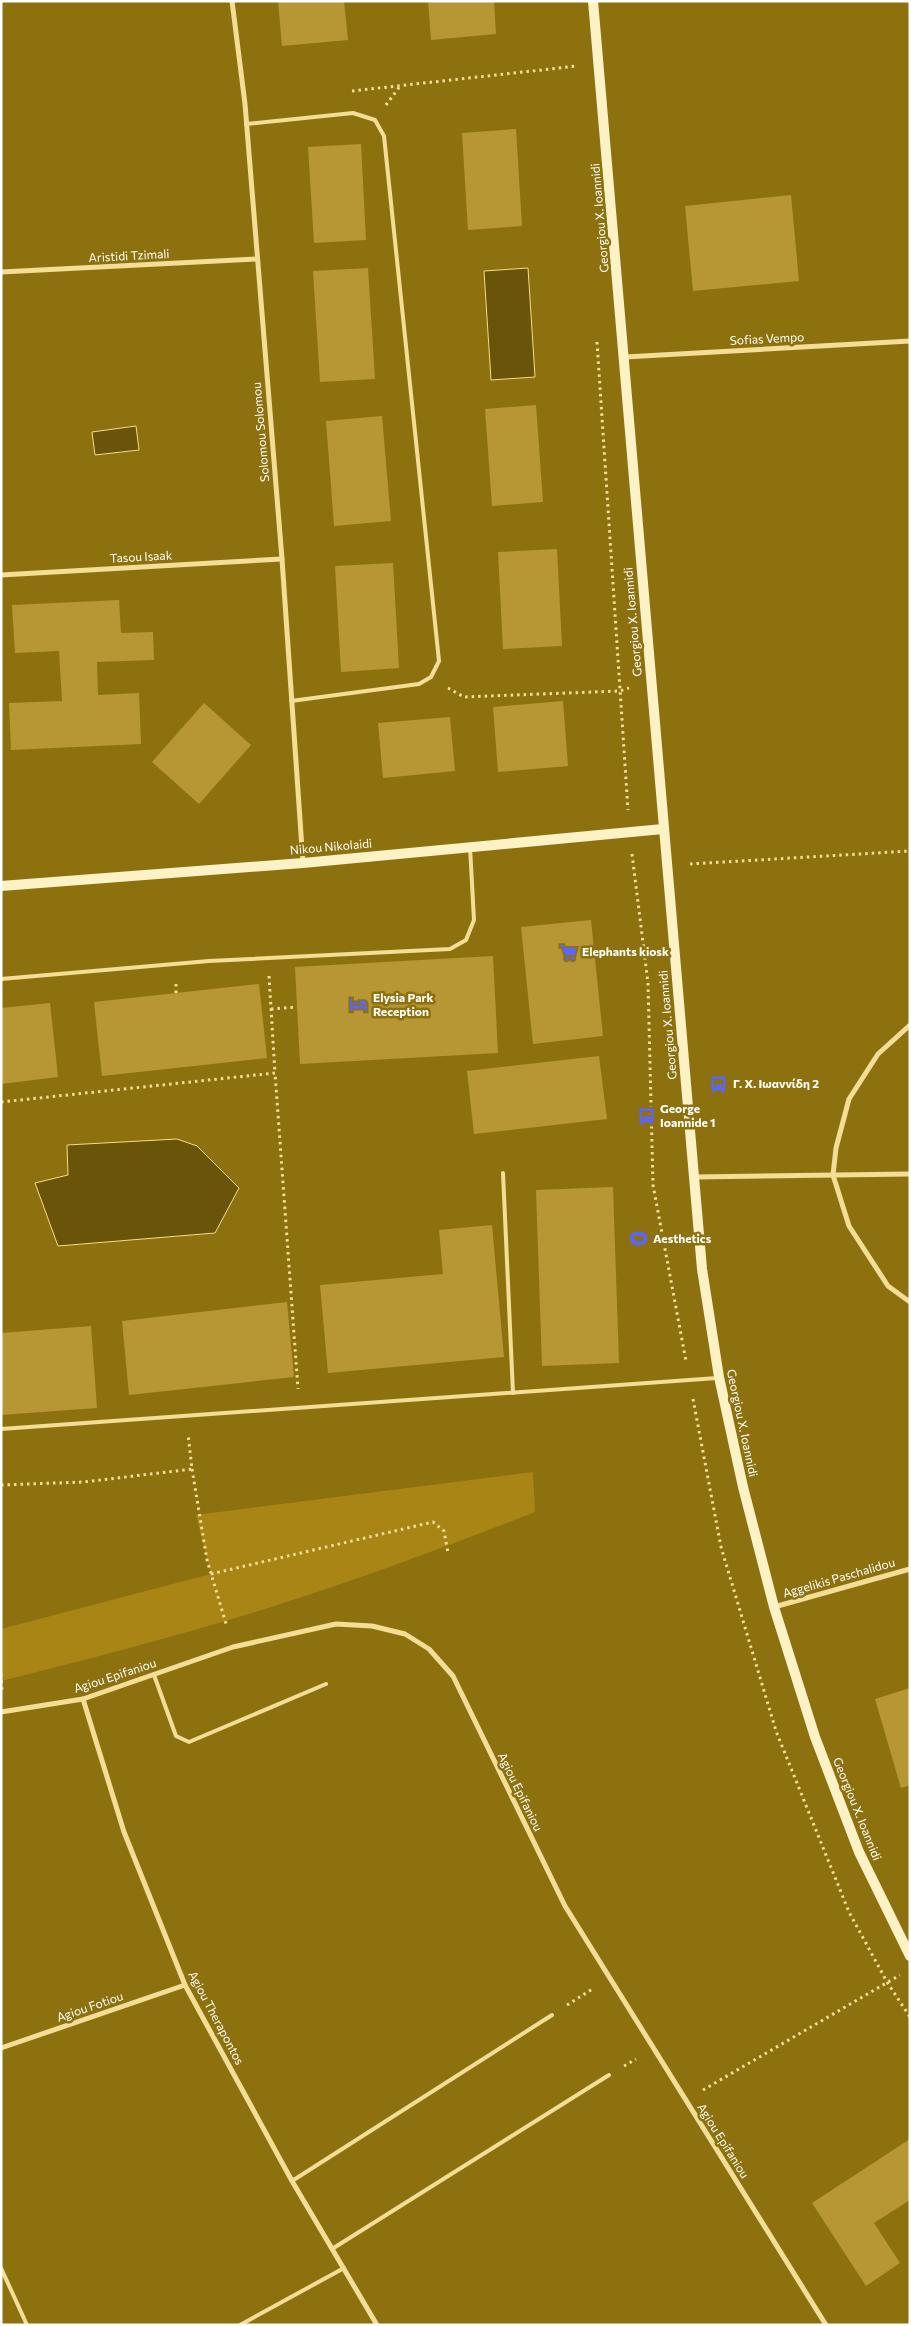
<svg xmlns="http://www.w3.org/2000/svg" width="911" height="2326" font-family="Commissioner,sans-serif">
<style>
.green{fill:#a98516}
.water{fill:#695409;stroke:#f7db88}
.building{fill:#b69733}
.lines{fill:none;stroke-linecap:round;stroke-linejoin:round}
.path{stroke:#f3dd97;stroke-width:3;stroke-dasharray:2.5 4;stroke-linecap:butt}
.lane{stroke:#f3dd97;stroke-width:4}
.street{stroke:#f3dd97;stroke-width:5}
.secondary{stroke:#fdf1c6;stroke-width:10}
.labels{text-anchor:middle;stroke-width:5;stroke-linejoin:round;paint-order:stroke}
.street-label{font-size:12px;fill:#fff;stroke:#8e710f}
.poi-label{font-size:12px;font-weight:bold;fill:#fff;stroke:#8e710f;text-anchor:start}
</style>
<rect width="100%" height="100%" fill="#8e710f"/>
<path class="green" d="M533,1472l2,40c-87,34 -175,67 -264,95 -89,28 -179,51 -270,74v-52l210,-55 -15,-59z"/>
<g class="water">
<polygon points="528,268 535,377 491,380 484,271"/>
<polygon points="136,426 139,450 95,455 92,432"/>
<polygon points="177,1139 197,1146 239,1188 215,1233 58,1246 35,1183 68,1175 67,1145"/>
</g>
<g class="building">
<polygon points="278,1 344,1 348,40 282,46"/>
<polygon points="428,1 494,1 496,34 431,40"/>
<polygon points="516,129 522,226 468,230 462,133"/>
<polygon points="361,144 366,240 314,243 308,147"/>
<polygon points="791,195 799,281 693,291 685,206"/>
<polygon points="368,268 375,379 320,382 313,271"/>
<polygon points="536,405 543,502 492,506 485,409"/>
<polygon points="382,416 391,521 334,526 326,421"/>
<polygon points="557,549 562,646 503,649 498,552"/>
<polygon points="393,563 399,668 341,672 335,566"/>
<polygon points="119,600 121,633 153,632 154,660 97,662 98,695 139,693 141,744 11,750 9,703 62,701 59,651 15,653 12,605"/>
<polygon points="563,701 568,766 498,772 493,707"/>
<polygon points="204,703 251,745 199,804 152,762"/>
<polygon points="450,717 455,771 383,778 378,723"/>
<polygon points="591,920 603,1036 533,1044 521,927"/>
<polygon points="493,956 498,1053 300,1064 295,967"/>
<polygon points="259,984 267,1058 102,1076 94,1002"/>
<polygon points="50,1003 58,1077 1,1084 1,1008"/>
<polygon points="599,1056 607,1119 474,1134 467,1071"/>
<polygon points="613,1187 619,1363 542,1366 536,1190"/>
<polygon points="492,1225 504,1357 328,1373 320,1285 443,1274 439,1230"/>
<polygon points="287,1302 294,1377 129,1395 122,1321"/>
<polygon points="91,1326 97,1408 1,1415 1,1333"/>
<polygon points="910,1688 910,1785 901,1788 875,1699"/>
<polygon points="910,2139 910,2200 874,2223 900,2263 866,2286 812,2203"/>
</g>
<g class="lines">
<g class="path">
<polyline points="352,91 577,66"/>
<polyline points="386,105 400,86"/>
<polyline points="597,342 628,810"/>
<polyline points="448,688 464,697 620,691 629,688"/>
<polyline points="632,854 648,983 653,1185 686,1361"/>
<polyline points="690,864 910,851"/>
<polyline points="269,976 275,1073"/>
<polyline points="176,984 176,993"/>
<polyline points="271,1009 297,1007"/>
<polyline points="1,1102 275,1073 298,1389"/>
<polyline points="693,1399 721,1547 776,1731 849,1912 887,1982 910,2017"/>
<polyline points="192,1469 207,1560 227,1627"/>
<polyline points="1,1485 84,1482 192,1469 188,1434"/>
<polyline points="211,1574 433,1522 444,1531 448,1553"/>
<polyline points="1,1674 2,1691"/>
<polyline points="567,2005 594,1988"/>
<polyline points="624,2066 636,2059"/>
<polyline points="703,2090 900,1975"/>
</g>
<g class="lane">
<polyline points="246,124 353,113 375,120 384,136 439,661 431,677 419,684 291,701"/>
<polyline points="1,979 209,961 450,949 466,940 474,920 470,847"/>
<polyline points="503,1173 513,1393"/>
<polyline points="1,1429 717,1378"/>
<polyline points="154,1675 176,1736 189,1742 326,1684"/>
<polyline points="292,2181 552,2015"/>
<polyline points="332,2249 609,2075"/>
<polyline points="1,2268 27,2325"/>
<polyline points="240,2325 344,2268"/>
</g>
<g class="street">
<polyline points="232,1 245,104 282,559 303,863"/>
<polyline points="1,272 257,259"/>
<polyline points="625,357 910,341"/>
<polyline points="1,575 282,559"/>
<polyline points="910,1025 878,1054 849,1099 836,1148 833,1175 849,1226 888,1286 910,1302"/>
<polyline points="694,1177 910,1174"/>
<polyline points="774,1607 910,1569"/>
<polyline points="83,1699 124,1832 185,1985 292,2181 377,2325"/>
<polyline points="1,1712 83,1699 233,1647 336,1624 372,1626 405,1634 429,1649 453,1676 565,1906 826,2325"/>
<polyline points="1,2048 185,1985"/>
</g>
<g class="secondary">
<polyline points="593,1 694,1177 702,1269 719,1377 743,1487 774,1607 815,1737 859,1852 910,1956"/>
<polyline points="1,886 303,863 663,829"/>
</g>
</g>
<defs>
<symbol id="supermarket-bare" viewBox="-9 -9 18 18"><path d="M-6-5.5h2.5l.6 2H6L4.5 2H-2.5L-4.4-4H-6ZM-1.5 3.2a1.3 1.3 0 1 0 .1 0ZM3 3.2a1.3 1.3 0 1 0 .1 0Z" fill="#5966ff" stroke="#8e710f" stroke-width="2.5" paint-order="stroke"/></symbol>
<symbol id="hotel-bare" viewBox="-9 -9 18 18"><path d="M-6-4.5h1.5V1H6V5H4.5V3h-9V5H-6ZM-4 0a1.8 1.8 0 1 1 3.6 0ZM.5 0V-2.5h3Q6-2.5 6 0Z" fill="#5966ff" stroke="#8e710f" stroke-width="2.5" paint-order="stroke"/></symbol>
<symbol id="bus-bare" viewBox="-9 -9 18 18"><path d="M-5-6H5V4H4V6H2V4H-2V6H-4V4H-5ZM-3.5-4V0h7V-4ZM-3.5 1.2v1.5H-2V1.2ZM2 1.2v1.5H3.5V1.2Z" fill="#5966ff" stroke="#8e710f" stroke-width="2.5" paint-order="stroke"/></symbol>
<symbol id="stadium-bare" viewBox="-9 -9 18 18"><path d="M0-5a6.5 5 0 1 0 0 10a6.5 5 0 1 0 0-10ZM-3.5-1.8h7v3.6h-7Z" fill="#5966ff" stroke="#8e710f" stroke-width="2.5" paint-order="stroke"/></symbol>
</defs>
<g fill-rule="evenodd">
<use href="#supermarket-bare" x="556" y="940" width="25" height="25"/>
<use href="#hotel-bare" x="346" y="992" width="25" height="25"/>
<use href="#bus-bare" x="706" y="1072" width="25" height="25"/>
<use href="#bus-bare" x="634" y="1104" width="25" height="25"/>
<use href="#stadium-bare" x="626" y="1226" width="25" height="25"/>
</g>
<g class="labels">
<g class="street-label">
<text transform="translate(600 218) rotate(-95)" y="4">Georgiou X. Ioannidi</text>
<text transform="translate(129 256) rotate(-3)" y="4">Aristidi Tzimali</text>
<text transform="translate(767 339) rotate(-3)" y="4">Sofias Vempo</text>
<text transform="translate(261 432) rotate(-95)" y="4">Solomou Solomou</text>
<text transform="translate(141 557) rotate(-3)" y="4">Tasou Isaak</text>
<text transform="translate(633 622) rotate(-95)" y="4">Georgiou X. Ioannidi</text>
<text transform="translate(331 847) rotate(-5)" y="4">Nikou Nikolaidi</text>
<text transform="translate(668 1025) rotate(-95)" y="4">Georgiou X. Ioannidi</text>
<text transform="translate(742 1423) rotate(78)" y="4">Georgiou X. Ioannidi</text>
<text transform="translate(839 1578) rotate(-16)" y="4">Aggelikis Paschalidou</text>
<text transform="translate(115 1676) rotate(-18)" y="4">Agiou Epifaniou</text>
<text transform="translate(520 1792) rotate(64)" y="4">Agiou Epifaniou</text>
<text transform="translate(857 1809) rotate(68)" y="4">Georgiou X. Ioannidi</text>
<text transform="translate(90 2007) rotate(-19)" y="4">Agiou Fotiou</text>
<text transform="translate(216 2018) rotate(62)" y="4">Agiou Therapontos</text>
<text transform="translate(723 2141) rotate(58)" y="4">Agiou Epifaniou</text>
</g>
<g class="poi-label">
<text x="582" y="956">Elephants kiosk</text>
<text x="373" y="1002">Elysia Park<tspan x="373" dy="14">Reception</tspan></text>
<text x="733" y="1088">Γ. Χ. Ιωαννίδη 2</text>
<text x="660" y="1113">George<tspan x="660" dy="14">Ioannide 1</tspan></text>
<text x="653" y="1243">Aesthetics</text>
</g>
</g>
<rect width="911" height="2326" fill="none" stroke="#ffffff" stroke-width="5"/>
</svg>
